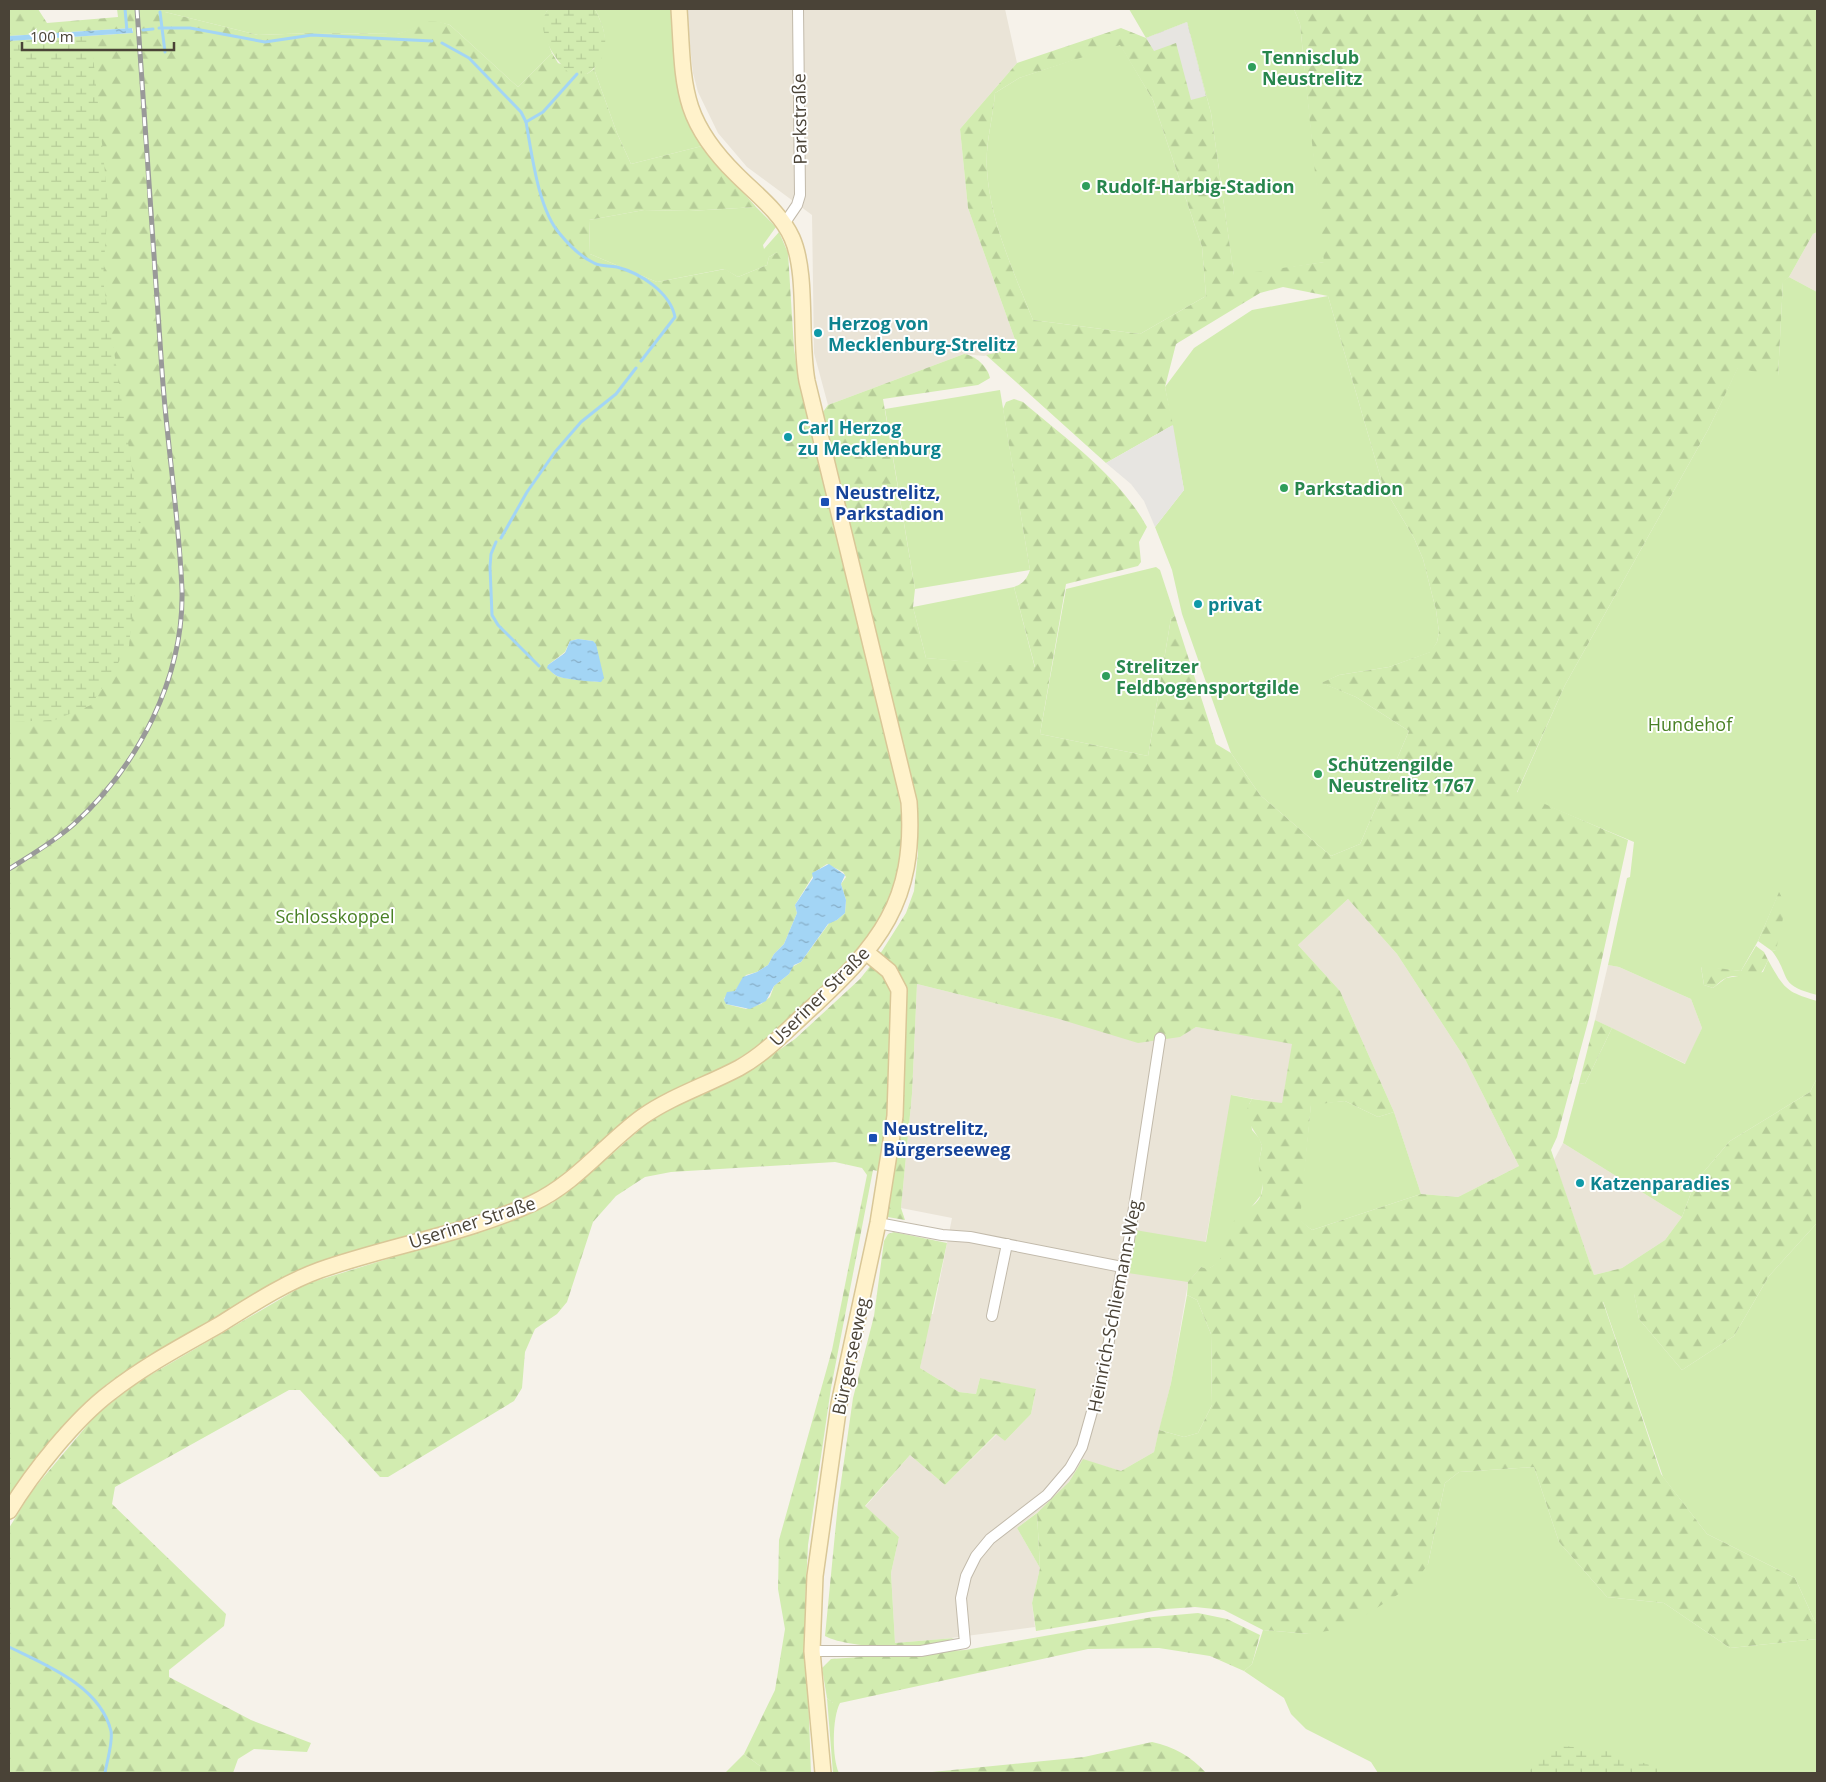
<svg xmlns="http://www.w3.org/2000/svg" width="1826" height="1782" font-family="'Open Sans',sans-serif">
	<style>
		.residential { fill: #eae4d7 }
		.green { fill: #d2ecb0 }
		.forest { fill: url(#forest-firs); fill-rule: evenodd }
		.wetland { fill: url(#wetland-marsh) }
		.parking { fill: #e7e5e1 }
		.water { fill: url(#water-ripples) }
		.lines { fill: none; stroke-linecap: round; stroke-linejoin: round }
		.stream { stroke: #a3d5f5; stroke-width: 3 }
		.street-casing { stroke: #c2baab; stroke-width: 12 }
		.secondary-casing { stroke: #d9c797; stroke-width: 18 }
		.street { stroke: #fff; stroke-width: 10 }
		.secondary { stroke: #fff2cb; stroke-width: 15 }
		.rail-casing { stroke: #999; stroke-width: 5 }
		.rail { stroke: #fff; stroke-width: 3; stroke-dasharray: 9; stroke-linecap: butt }
		.leisure-dot { fill: #2e9e5b; stroke: #fff; stroke-width: 2 }
		.culture-dot { fill: #0f9aa8; stroke: #fff; stroke-width: 2 }
		.transit-dot { fill: #1a4fb4; stroke: #fff; stroke-width: 2 }
		.labels { text-anchor: middle; dominant-baseline: central; stroke-width: 4; stroke-linejoin: round; paint-order: stroke }
		.leisure-label { font-size: 18px; font-weight: bold; fill: #27864d; stroke: #fff; text-anchor: start }
		.street-label { font-size: 18px; fill: #4a4337; stroke: #fff }
		.culture-label { font-size: 18px; font-weight: bold; fill: #0d838f; stroke: #fff; text-anchor: start }
		.transit-label { font-size: 18px; font-weight: bold; fill: #164399; stroke: #fff; text-anchor: start }
		.park-label { font-size: 18px; fill: #498125; stroke: #fff }
	</style>
	<defs>
		<pattern id="forest-firs" width="22" height="20" patternUnits="userSpaceOnUse" patternTransform="scale(1.25)"><rect width="22" height="20" fill="#d2ecb0"/><path d="M5 1l3.5 6h-7zM16 11l3.5 6h-7z" fill="#b6cc98"/></pattern>
		<pattern id="wetland-marsh" width="20" height="14" patternUnits="userSpaceOnUse" patternTransform="scale(1.25)"><rect width="20" height="14" fill="#d2ecb0"/><path d="M1 5h8M5 5V1M11 12h8M15 12V8" fill="none" stroke="#b6cc98"/></pattern>
		<pattern id="water-ripples" width="26" height="14" patternUnits="userSpaceOnUse" patternTransform="scale(1.25)"><rect width="26" height="14" fill="#a3d5f5"/><path d="M2 4q2-2 4 0t4 0M15 11q2-2 4 0t4 0" fill="none" stroke="#87aec7"/></pattern>
	</defs>
	<rect width="100%" height="100%" fill="#f6f2ea"/>
	<g class="residential">
		<polygon points="686,9 1005,9 1017,63 960,129 968,208 1018,348 984,356 964,354 828,405 814,353 812,215 747,167 718,133 698,92 693,73"/>
		<polygon points="1817,232 1817,292 1789,277 1813,234"/>
		<polygon points="1348,899 1397,954 1464,1057 1519,1166 1458,1197 1421,1194 1394,1112 1340,991 1298,945"/>
		<polygon points="1608,965 1619,967 1691,999 1702,1028 1686,1064 1595,1020"/>
		<polygon points="917,984 1059,1019 1179,1037 1196,1027 1293,1043 1282,1104 1232,1095 1201,1267 1188,1283 1171,1383 1154,1452 1121,1471 1083,1460 1069,1482 1053,1500 1017,1528 1040,1568 1032,1603 1035,1627 943,1639 895,1643 891,1573 899,1537 865,1507 910,1455 945,1485 997,1434 1005,1441 1031,1414 1036,1390 980,1378 976,1394 959,1392 920,1368 930,1314 933,1314 952,1218 901,1208 912,1094"/>
		<polygon points="1563,1143 1682,1217 1665,1240 1622,1268 1594,1275 1554,1160"/>
	</g>
	<g class="green">
		<path d="M165 9H548C540 20 547 41 552 53L518 87 450 25C422 16 421 29 397 34L313 33 258 35 165 12Z"/>
		<path d="M595 9H671C676 61 675 99 702 146L631 164 617 133 594 69C609 44 607 34 595 9Z"/>
		<polygon points="1129,9 1294,9 1300,24 1325,262 1234,276 1211,113 1187,22 1146,38"/>
		<path d="M1120 44 1153 100 1202 247 1206 296 1140 334 1033 320C1014 273 990 221 987 170 985 144 993 119 995 93L1019 78Z"/>
		<polygon points="756,207 776,227 763,245 764,249 779,232 788,253 776,253 769,257 767,265 738,277 724,269 657,282 590,254 589,220 644,210 689,211"/>
		<path d="M1789 277 1817 292V995C1776 984 1792 977 1772 951L1776 950 1779 893 1758 941 1741 971 1701 967 1704 985 1713 988 1726 978 1763 972 1768 960C1784 988 1785 992 1817 1001V1078L1810 1092 1730 1141 1695 1182 1682 1217 1563 1143 1579 1083 1585 1084 1612 1028 1685 1064 1702 1028 1691 999 1619 967 1608 965 1627 878 1630 877 1634 842 1517 793 1565 685 1709 428 1738 367 1778 376 1783 281Z"/>
		<polygon points="1328,296 1383,486 1414,538 1423,559 1436,610 1439,632 1437,642 1431,652 1389,667 1339,675 1322,683 1356,697 1409,731 1360,844 1331,856 1260,795 1231,753 1182,614 1172,570 1155,527 1184,490 1165,387 1194,348 1252,310"/>
		<polygon points="1000,390 1030,570 915,589 885,409"/>
		<polygon points="1156,567 1160,570 1175,616 1171,618 1148,756 1040,734 1066,589"/>
		<polygon points="1014,587 1035,668 926,658 913,607"/>
		<polygon points="1231,1095 1252,1099 1249,1104 1252,1130 1259,1138 1262,1146 1259,1162 1263,1181 1261,1195 1250,1209 1234,1222 1224,1255 1218,1263 1207,1270 1201,1267 1188,1282 1128,1273 1135,1230 1206,1242"/>
		<polygon points="1345,1101 1378,1117 1394,1112 1421,1194 1312,1230 1299,1220 1311,1104"/>
		<polygon points="1817,1223 1817,1626 1795,1578 1707,1534 1663,1477 1603,1301 1634,1293 1639,1319 1682,1370 1734,1336 1769,1276"/>
		<polygon points="1187,1295 1197,1300 1211,1334 1212,1405 1198,1433 1184,1437 1159,1430 1171,1383"/>
		<polygon points="1534,1467 1559,1542 1607,1597 1664,1603 1730,1648 1817,1639 1817,1773 1378,1773 1371,1762 1306,1729 1291,1714 1284,1698 1244,1671 1252,1664 1263,1630 1309,1634 1428,1564 1445,1483 1459,1472"/>
		<polygon points="1037,1513 1040,1568 1017,1528"/>
		<path d="M827 1698 833 1703H840C832 1718 832 1758 839 1773H833Z"/>
		<polygon points="744,1754 760,1766 760,1773 725,1773"/>
	</g>
	<g class="forest">
		<path d="M9 9H38L47 23 118 17 117 9H165V12L258 35 313 33 397 34C422 28 420 15 450 25L518 87 552 53 558 63 587 74 594 69 617 133 631 164 702 146 756 207 689 211 644 210 589 220 590 254 657 282 725 269 738 277 767 265 769 257 776 253H788L794 348 799 382 898 787C914 889 875 938 804 1004 783 1023 762 1045 737 1059 705 1079 668 1089 637 1111 600 1137 572 1177 530 1196 456 1229 374 1240 299 1270L126 1371 103 1387 83 1405 47 1446 9 1496V41L133 33V30L132 28 9 36ZM578 639 593 641 603 676 600 682C591 681 563 679 557 676 553 674 551 671 548 668V665L565 652 570 641ZM827 864 843 872 846 877 841 884 846 900 845 913 837 920 830 922 801 962 792 967 789 974 774 986 770 997 761 1004 746 1009 726 1004 724 998 735 991 746 975 757 972 768 965 774 954 784 944 797 913 795 905 816 871Z"/>
		<path d="M1294 9H1817V232L1813 234 1789 277 1783 282 1778 377 1738 368 1709 428 1565 685 1517 792 1628 840 1589 1018 1557 1137 1551 1150 1594 1275 1622 1268 1665 1240 1682 1217 1695 1182 1730 1141 1810 1092 1817 1078V1223L1769 1276 1734 1336 1682 1370 1639 1319 1634 1294 1603 1302 1661 1474 1707 1534 1795 1578 1817 1626V1639L1730 1648 1664 1603 1607 1597 1559 1542 1534 1467 1459 1472 1445 1483 1428 1564 1413 1585 1345 1628 1309 1634 1263 1630 1224 1610 1195 1607 1166 1609 1036 1631 1032 1603 1040 1568 1037 1513 1069 1482 1083 1459 1121 1471 1154 1452 1159 1430 1184 1437 1198 1433 1212 1405 1211 1334 1197 1300 1187 1295 1188 1282 1201 1267 1207 1269C1230 1260 1222 1238 1234 1221 1241 1211 1256 1208 1261 1195 1265 1186 1260 1178 1259 1169 1258 1161 1261 1154 1262 1146 1256 1128 1238 1119 1252 1099L1282 1103 1292 1044 1196 1027 1180 1037 1138 1043 1059 1019 917 984 912 1094 901 1208 905 1220 876 1215 883 1172 873 1170 831 1388 808 1545 805 1606 811 1773H760V1766L744 1754 775 1690 785 1629 778 1589 779 1540 832 1350 867 1175 862 1168 835 1162 671 1172 645 1177 616 1196 593 1222 567 1302 557 1314 535 1329 525 1352 522 1388 514 1401 388 1477H380L300 1390H289L115 1487 112 1504 226 1614 224 1626 169 1670V1677L251 1720 311 1743 307 1752 254 1749 238 1759 233 1773H9V1528L32 1491 95 1416 135 1384 306 1284 491 1227 552 1203 584 1179 646 1124 678 1105 744 1074 795 1039 860 979 882 951 906 913 914 891 918 853 916 801 823 412 828 405 964 354C975 355 988 367 990 378L978 385 883 399 915 589 913 607 926 658 1035 667 1014 587C1023 584 1027 579 1030 570L1003 409 1006 402 1014 399 1023 402C1066 439 1119 476 1147 527L1139 542 1141 562 1138 566 1066 584 1040 734 1148 756 1171 618 1175 616 1216 744 1231 753 1260 795 1331 856 1360 844 1409 731 1356 697 1321 683 1339 675 1389 667 1430 652 1437 642 1439 632 1436 610 1423 559 1414 538 1383 486 1328 296 1283 287 1260 293 1176 344 1165 387 1173 425 1106 463 986 355 1018 348 968 208 960 129 1017 63 1121 28 1146 38 1187 22 1211 113 1234 275 1324 262 1300 24ZM1120 45 1153 100 1202 247 1206 296 1140 334 1033 320C1014 273 990 221 987 170 985 144 993 119 995 93L1019 78ZM1348 899 1397 954 1464 1057 1519 1166 1458 1197 1421 1194 1312 1230 1300 1220 1311 1105 1345 1101 1378 1117 1394 1112 1340 991 1298 945Z"/>
		<polygon points="1779,892 1786,905 1776,950 1772,951 1758,941"/>
		<path d="M1756 946 1764 952 1768 960C1755 992 1745 970 1726 978 1721 980 1717 985 1713 988L1704 985 1701 966 1741 971Z"/>
		<polygon points="1595,1020 1612,1028 1585,1084 1579,1083"/>
		<path d="M894 1232 947 1243 920 1368 959 1392 976 1394 980 1378 1036 1389 1031 1414 1005 1441 996 1434 945 1485 910 1455 865 1506 899 1537 891 1573 895 1643 954 1638C930 1651 848 1649 825 1636L838 1503 853 1398 874 1316 884 1241 888 1234Z"/>
		<polygon points="1198,1613 1227,1619 1260,1635 1252,1664 1244,1671 1210,1656 1159,1648 1088,1649 840,1703 833,1703 827,1698 822,1668 831,1659 965,1650 1153,1617"/>
		<path d="M1152 1742C1174 1747 1191 1756 1206 1773H922L1084 1757Z"/>
	</g>
	<g class="wetland">
		<path d="M548 9H595C607 33 613 55 587 74L568 72C553 57 534 29 548 9Z"/>
		<polygon points="91,36 108,202 103,280 141,526 129,646 91,705 55,720 9,722 9,41"/>
		<polygon points="1554,1745 1603,1750 1675,1773 1527,1773"/>
	</g>
	<g class="parking">
		<polygon points="1187,22 1206,96 1191,100 1176,43 1154,51 1146,38"/>
		<polygon points="1173,425 1184,490 1155,527 1144,501 1131,484 1106,463"/>
	</g>
	<g class="water">
		<polygon points="132,28 133,33 9,41 9,36"/>
		<path d="M578 639 593 641 596 644 604 678 601 682C594 682 562 679 557 676 553 674 551 671 547 668L548 665 565 653 570 641Z"/>
		<polygon points="829,864 845,875 841,884 846,900 845,913 837,920 828,924 801,962 794,965 789,974 774,986 766,1001 750,1009 726,1004 724,1000 727,992 735,991 743,977 757,972 768,965 774,954 784,944 797,913 795,905 813,878 812,873"/>
	</g>
	<g class="lines">
		<g class="stream">
			<polyline points="125,9 127,31"/>
			<polyline points="160,12 165,52"/>
			<polyline points="159,28 190,28 265,42 312,35 432,41"/>
			<polyline points="143,30 153,29"/>
			<path d="M442 43 469 58 521 112 526 122C532 154 538 209 560 234 569 245 581 257 594 263 601 267 609 265 617 267 640 273 670 292 675 317L641 361"/>
			<polyline points="526,122 543,112 577,74"/>
			<polyline points="501,538 527,492 555,452 581,422 616,394 636,368"/>
			<polyline points="496,542 491,554 490,567 492,615 498,625 539,666"/>
			<path d="M9 1647C46 1665 100 1686 111 1731 113 1742 107 1761 105 1773"/>
		</g>
		<g class="street-casing">
			<g id="street">
				<polyline points="784,224 797,205 800,195 798,9"/>
				<polyline points="878,1223 942,1235 970,1237 1122,1267"/>
				<polyline points="992,1316 1007,1244"/>
				<polyline points="812,1651 921,1651 965,1643 961,1598 966,1576 976,1556 990,1539 1047,1495 1070,1468 1082,1447 1104,1369 1122,1267 1127,1253 1160,1038"/>
			</g>
		</g>
		<g class="secondary-casing">
			<g id="secondary">
				<path d="M9 1511C32 1473 75 1419 111 1392 144 1366 182 1346 219 1325 251 1305 284 1283 320 1270 388 1246 468 1233 533 1203 576 1183 605 1144 642 1117 672 1096 707 1085 739 1068 766 1053 787 1030 809 1010 879 945 916 902 909 802L807 381C799 338 808 274 792 238 781 213 756 194 737 175 679 118 684 84 679 9"/>
				<polyline points="823,1773 812,1651 815,1576 839,1404 878,1223 895,1116 899,990 889,971 866,952"/>
			</g>
		</g>
		<use href="#street" class="street"/>
		<use href="#secondary" class="secondary"/>
		<g class="rail-casing">
			<path id="rail" d="M9 869C31 855 55 841 74 824 138 766 184 678 182 590 179 517 167 444 162 371 153 251 145 130 137 9"/>
		</g>
		<use href="#rail" class="rail"/>
	</g>
	<g class="leisure-dot">
		<circle cx="1252" cy="67" r="5"/>
		<circle cx="1086" cy="186" r="5"/>
		<circle cx="1284" cy="488" r="5"/>
		<circle cx="1106" cy="676" r="5"/>
		<circle cx="1318" cy="774" r="5"/>
	</g>
	<g class="culture-dot">
		<circle cx="818" cy="333" r="5"/>
		<circle cx="788" cy="437" r="5"/>
		<circle cx="1198" cy="604" r="5"/>
		<circle cx="1580" cy="1183" r="5"/>
	</g>
	<g class="transit-dot">
		<rect x="820" y="497" width="10" height="10" rx="2.5"/>
		<rect x="868" y="1133" width="10" height="10" rx="2.5"/>
	</g>
	<g class="labels">
		<g class="leisure-label">
			<text x="1262" y="57">Tennisclub<tspan x="1262" dy="21">Neustrelitz</tspan></text>
			<text x="1096" y="186">Rudolf-Harbig-Stadion</text>
			<text x="1294" y="488">Parkstadion</text>
			<text x="1116" y="666">Strelitzer<tspan x="1116" dy="21">Feldbogensportgilde</tspan></text>
			<text x="1328" y="764">Schützengilde<tspan x="1328" dy="21">Neustrelitz 1767</tspan></text>
		</g>
		<g class="street-label">
			<text transform="translate(799 119) rotate(-91)">Parkstraße</text>
			<text transform="translate(819 996) rotate(-45)">Useriner Straße</text>
			<text transform="translate(472 1222) rotate(-18)">Useriner Straße</text>
			<text transform="translate(1114 1306) rotate(-79)">Heinrich-Schliemann-Weg</text>
			<text transform="translate(850 1356) rotate(-78)">Bürgerseeweg</text>
		</g>
		<g class="culture-label">
			<text x="828" y="323">Herzog von<tspan x="828" dy="21">Mecklenburg-Strelitz</tspan></text>
			<text x="798" y="427">Carl Herzog<tspan x="798" dy="21">zu Mecklenburg</tspan></text>
			<text x="1208" y="604">privat</text>
			<text x="1590" y="1183">Katzenparadies</text>
		</g>
		<g class="transit-label">
			<text x="835" y="492">Neustrelitz,<tspan x="835" dy="21">Parkstadion</tspan></text>
			<text x="883" y="1128">Neustrelitz,<tspan x="883" dy="21">Bürgerseeweg</tspan></text>
		</g>
		<g class="park-label">
			<text x="1690" y="724">Hundehof</text>
			<text x="335" y="916">Schlosskoppel</text>
		</g>
	</g>
	<rect width="1826" height="1782" fill="none" stroke="#4a4337" stroke-width="20"/>
	<path d="M22 42v8h152v-8" fill="none" stroke="#4a4337" stroke-width="2.5"/>
	<text x="30" y="42" font-size="15" fill="#4a4337" stroke="#ffffff" stroke-width="4" paint-order="stroke">100 m</text>
</svg>
